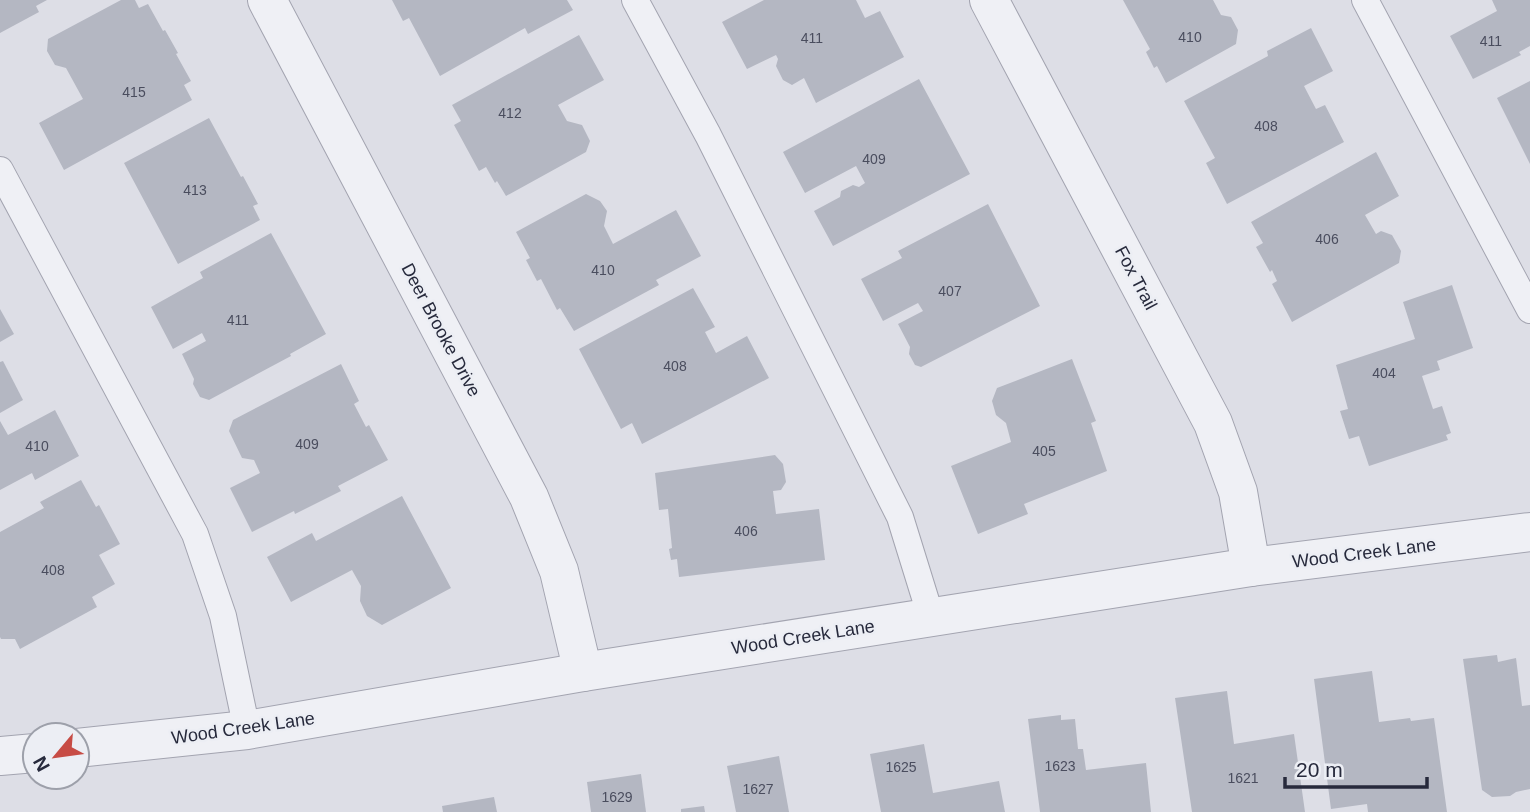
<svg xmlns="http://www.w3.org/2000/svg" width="1530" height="812" font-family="Arial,sans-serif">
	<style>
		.building { fill: #b4b7c2 }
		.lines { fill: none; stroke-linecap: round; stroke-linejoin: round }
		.lane-casing { stroke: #a3a4b0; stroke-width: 28 }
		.street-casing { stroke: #a3a4b0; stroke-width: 40 }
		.lane { stroke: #eff0f5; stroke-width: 26 }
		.street { stroke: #eff0f5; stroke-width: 38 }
		.labels { text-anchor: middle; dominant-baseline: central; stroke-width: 5; stroke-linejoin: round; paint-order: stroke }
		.number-label { font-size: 14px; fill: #4a4d5e }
		.street-label { font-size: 18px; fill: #272a3c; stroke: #eceef4 }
	</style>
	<rect width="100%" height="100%" fill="#dddee6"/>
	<g class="building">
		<polygon points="0,0 47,0 36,6 39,12 0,33"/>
		<polygon points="121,0 135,0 139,8 148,4 163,31 165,30 178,53 176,54 191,81 184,85 192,100 64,170 39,123 83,99 66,68 55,65 47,51 48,39"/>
		<polygon points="392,0 567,0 573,10 528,34 525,28 440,76 409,18 403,21"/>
		<polygon points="764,0 856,0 865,18 880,11 904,57 816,103 804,78 792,85 783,80 776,66 778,59 776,55 747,69 722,22"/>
		<polygon points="1123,0 1213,0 1221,15 1231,17 1238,30 1236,44 1166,83 1157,66 1154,68 1146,52 1150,49"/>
		<polygon points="1492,0 1530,0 1530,46 1519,52 1521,55 1473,79 1450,36 1497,11"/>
		<polygon points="1311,28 1333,71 1304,86 1316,109 1325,105 1344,142 1227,204 1206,163 1215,158 1184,101 1268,56 1267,51"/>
		<polygon points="579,35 604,80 558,105 567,121 582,125 590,141 586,152 506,196 497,181 495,183 486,167 479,171 454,125 461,121 452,105"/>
		<polygon points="919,79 970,174 833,246 814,211 840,197 841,191 853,185 859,187 865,183 856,166 805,193 783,152"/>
		<polygon points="1530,81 1530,164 1497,98"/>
		<polygon points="209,118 241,177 243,176 258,204 253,206 260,220 178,264 124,163"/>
		<polygon points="1376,152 1399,196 1365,215 1376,234 1381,231 1392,235 1401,251 1399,263 1292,322 1272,284 1277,281 1272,270 1270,272 1256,247 1263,243 1251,222"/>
		<polygon points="586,194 600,201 607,211 604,226 613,244 676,210 701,256 656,280 659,285 574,331 560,308 557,310 541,279 537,281 526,260 530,258 516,232"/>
		<polygon points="988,204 1040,306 921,367 915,365 909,354 910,347 898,324 923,311 918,303 883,321 861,279 902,258 898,251"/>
		<polygon points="271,233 326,334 290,354 291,356 209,400 200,397 193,384 194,379 182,354 206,341 202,333 173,349 151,307 203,278 200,272"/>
		<polygon points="1452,285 1473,348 1437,361 1440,370 1422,376 1433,409 1442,406 1451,433 1446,435 1448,440 1369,466 1359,436 1349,439 1340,411 1348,409 1336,365 1415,339 1403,302"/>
		<polygon points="693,288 715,327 705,332 716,353 747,336 769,378 642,444 632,423 621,429 579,349"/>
		<polygon points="0,309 14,334 0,342"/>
		<polygon points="1072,359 1096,421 1091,423 1107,471 1024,504 1028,514 978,534 951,466 1011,442 1006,423 996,415 992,401 997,388"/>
		<polygon points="3,361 23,400 0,413 0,362"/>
		<polygon points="341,364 359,401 354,404 366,427 369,425 388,460 338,486 341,491 295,514 294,511 252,532 230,488 260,473 254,460 242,458 229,431 233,420"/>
		<polygon points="55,410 79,456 35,480 32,473 0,490 0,421 8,435"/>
		<polygon points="775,455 783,464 786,482 781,490 773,491 776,514 819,509 825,560 679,577 677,559 671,560 669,549 672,548 668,509 659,510 655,473"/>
		<polygon points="81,480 96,507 99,505 120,544 99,555 115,584 92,597 97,607 20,649 15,639 1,639 0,637 0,532 44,508 40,502"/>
		<polygon points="402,496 451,588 382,625 367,616 360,601 361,586 352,570 291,602 267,557 312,533 316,541"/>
		<polygon points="1497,655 1498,662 1516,658 1522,706 1530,705 1530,789 1516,792 1510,796 1492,797 1482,790 1463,659"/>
		<polygon points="1372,671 1379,722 1410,718 1411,721 1434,718 1447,812 1368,812 1367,804 1331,809 1314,679"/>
		<polygon points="1227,691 1234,744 1294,734 1305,812 1192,812 1175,698"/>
		<polygon points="1061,715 1061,720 1075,719 1078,749 1083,749 1086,770 1146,763 1151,812 1040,812 1028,719"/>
		<polygon points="924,744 933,793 999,781 1005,812 881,812 870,754"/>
		<polygon points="779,756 789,812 736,812 727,766"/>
		<polygon points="641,774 646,812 591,812 587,782"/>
		<polygon points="494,797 497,812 443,812 442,806"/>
		<polygon points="704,806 705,812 681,812 681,809"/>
	</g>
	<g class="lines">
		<g class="lane-casing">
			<g id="lane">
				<polyline points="635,0 708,135 900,517 931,617"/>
				<polyline points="1365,0 1530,310"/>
				<polyline points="0,170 195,534 223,616 247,730"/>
			</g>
		</g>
		<g class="street-casing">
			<g id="street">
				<polyline points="267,0 529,497 559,571 583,672"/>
				<polyline points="989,0 1213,423 1238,492 1251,567"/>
				<polyline points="77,748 247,730 583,672 1251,567 1530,532"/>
				<polyline points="0,756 35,753"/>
			</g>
		</g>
		<use href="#lane" class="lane"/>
		<use href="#street" class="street"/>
	</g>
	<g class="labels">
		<g class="number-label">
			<text x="1190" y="37">410</text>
			<text x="812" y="38">411</text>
			<text x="1491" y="41">411</text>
			<text x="134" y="92">415</text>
			<text x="510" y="113">412</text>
			<text x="1266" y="126">408</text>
			<text x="874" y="159">409</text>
			<text x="195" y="190">413</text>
			<text x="1327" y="239">406</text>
			<text x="603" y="270">410</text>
			<text x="950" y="291">407</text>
			<text x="238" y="320">411</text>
			<text x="675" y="366">408</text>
			<text x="1384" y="373">404</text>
			<text x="307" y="444">409</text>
			<text x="37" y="446">410</text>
			<text x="1044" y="451">405</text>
			<text x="746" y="531">406</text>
			<text x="53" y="570">408</text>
			<text x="1060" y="766">1623</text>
			<text x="901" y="767">1625</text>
			<text x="1243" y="778">1621</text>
			<text x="758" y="789">1627</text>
			<text x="617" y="797">1629</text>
		</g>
		<g class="street-label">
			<text transform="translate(1136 278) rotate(62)">Fox Trail</text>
			<text transform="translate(441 330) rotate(62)">Deer Brooke Drive</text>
			<text transform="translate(1364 553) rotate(-7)">Wood Creek Lane</text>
			<text transform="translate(803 637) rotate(-9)">Wood Creek Lane</text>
			<text transform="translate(243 728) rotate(-8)">Wood Creek Lane</text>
		</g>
	</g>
	<g transform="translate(56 756) rotate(241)"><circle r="33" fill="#eceef4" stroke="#9da0aa" stroke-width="2"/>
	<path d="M0-5L12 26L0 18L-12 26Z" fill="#c74c45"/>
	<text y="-10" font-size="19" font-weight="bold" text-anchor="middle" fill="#272a3c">N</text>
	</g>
	<path d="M1285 777v10h142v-10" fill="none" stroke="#272a3c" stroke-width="3.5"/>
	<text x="1296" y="777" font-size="21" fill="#272a3c" stroke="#eceef4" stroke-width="5" paint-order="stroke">20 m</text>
</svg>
